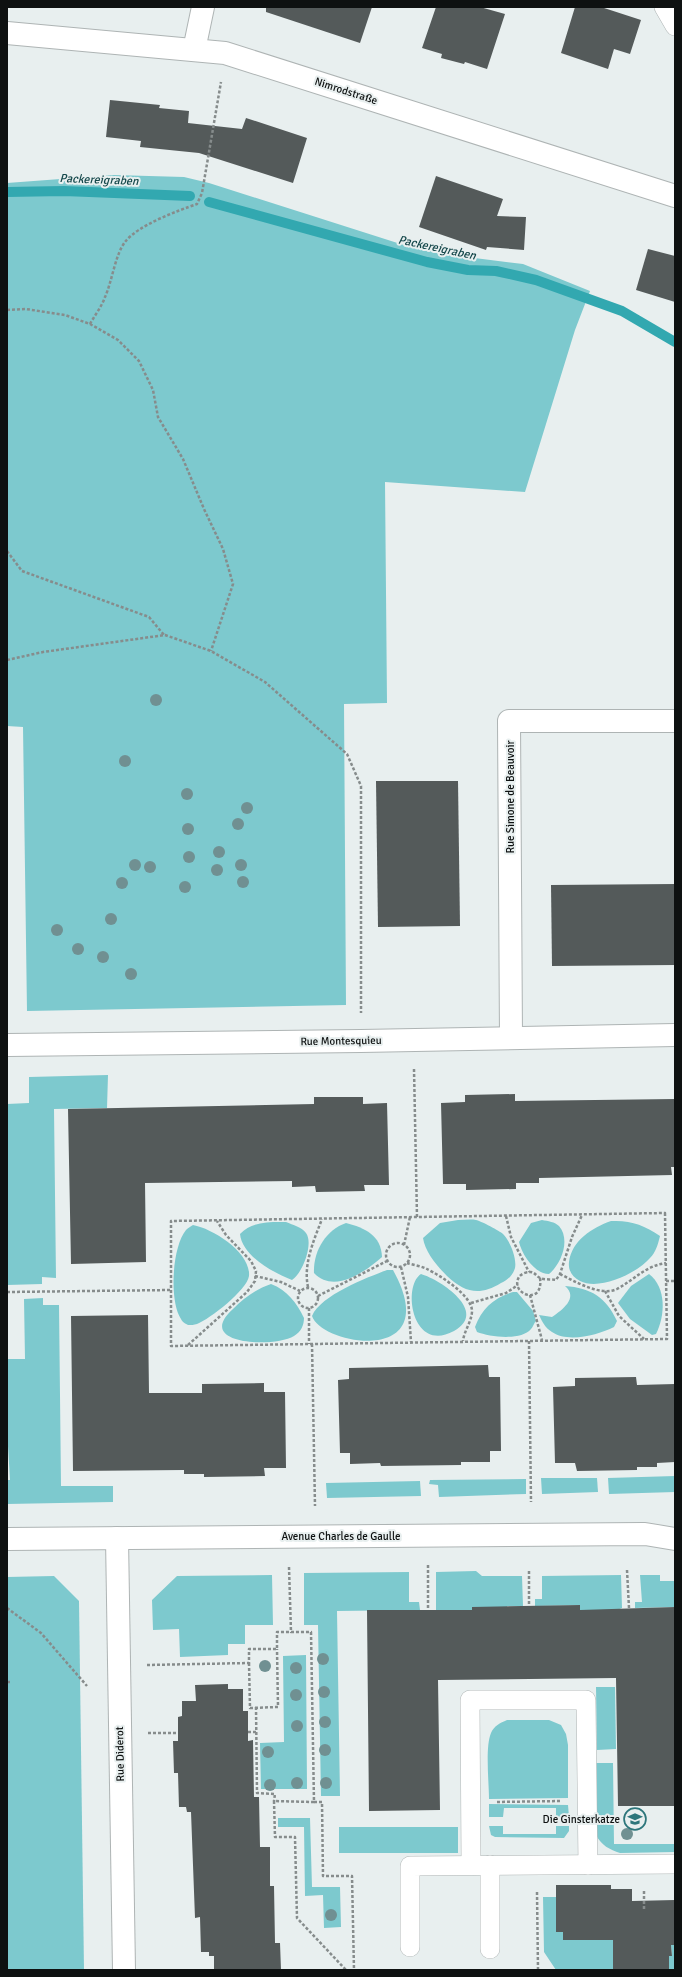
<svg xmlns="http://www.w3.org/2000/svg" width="682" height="1977" font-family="Signika,sans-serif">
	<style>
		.green { fill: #7dc9ce }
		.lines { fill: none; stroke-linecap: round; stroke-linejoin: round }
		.stream { stroke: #32a8b0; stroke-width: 10 }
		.building { fill: #545a5a }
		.lane-casing { stroke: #aeb4b4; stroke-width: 20 }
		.street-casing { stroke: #aeb4b4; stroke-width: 24 }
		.path { stroke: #868c8c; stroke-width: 2.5; stroke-dasharray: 3 2; stroke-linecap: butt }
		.lane { stroke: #fff; stroke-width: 19 }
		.street { stroke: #fff; stroke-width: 22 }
		.tree { fill: #709092 }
		.labels { text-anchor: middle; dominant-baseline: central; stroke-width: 4; stroke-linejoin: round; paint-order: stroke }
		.street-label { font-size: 11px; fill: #0e1111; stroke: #e8efef }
		.poi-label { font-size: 11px; fill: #0e1111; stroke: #e8efef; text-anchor: end }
		.water-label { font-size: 12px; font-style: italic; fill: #15484b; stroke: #e8efef }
	</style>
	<rect width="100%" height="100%" fill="#e8efef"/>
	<g class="green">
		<polygon points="114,175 184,177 209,183 410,247 451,255 523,264 590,291 575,330 525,492 385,482 387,703 344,704 346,1005 27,1011 23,727 7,726 7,183"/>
		<polygon points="108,1075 107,1108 54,1109 56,1278 42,1277 42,1284 7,1285 7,1104 29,1103 29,1077"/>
		<path d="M458 1220C464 1220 471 1219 476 1220 481 1221 500 1231 503 1234 510 1241 517 1258 515 1268 513 1275 508 1280 501 1283 480 1296 465 1293 447 1276 437 1266 425 1252 423 1238L440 1223Z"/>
		<path d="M542 1220C548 1221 555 1222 559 1226 571 1240 561 1264 549 1274 535 1274 522 1255 519 1242L531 1223Z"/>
		<path d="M611 1221C631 1220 644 1225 660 1236 658 1244 656 1252 650 1258 637 1273 600 1291 580 1281 572 1277 568 1270 569 1262 572 1240 592 1228 611 1221Z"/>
		<path d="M286 1222C293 1225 302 1227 306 1233 314 1244 302 1274 292 1280 274 1273 242 1256 240 1234 252 1221 270 1222 286 1222Z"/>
		<path d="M346 1223C365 1228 381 1235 382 1257 365 1272 334 1294 314 1273 313 1251 326 1230 346 1223Z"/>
		<path d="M193 1225C214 1229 251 1253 249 1276 247 1290 210 1319 197 1324 194 1325 191 1325 188 1325 186 1324 182 1322 181 1319 169 1301 172 1247 186 1230 188 1228 191 1226 193 1225Z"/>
		<path d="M387 1270H393C446 1366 322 1346 312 1316 321 1295 366 1278 387 1270Z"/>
		<path d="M421 1274C441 1280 489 1312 454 1331 412 1354 402 1286 421 1274Z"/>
		<path d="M649 1274C667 1288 665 1316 656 1334L652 1335 630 1319 618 1303 631 1286Z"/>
		<path d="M271 1284C287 1290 297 1303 304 1318 304 1325 301 1332 294 1336 274 1348 193 1345 233 1309 244 1298 256 1289 271 1284Z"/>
		<path d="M565 1286C591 1288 606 1297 617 1321L614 1327C598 1335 568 1343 552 1332 545 1328 542 1321 539 1315L552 1317C562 1310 579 1298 565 1286Z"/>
		<path d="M513 1292H517L533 1311 536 1321C534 1323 533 1327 531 1329 521 1341 490 1337 477 1332L475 1327C482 1308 494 1298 513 1292Z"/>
		<polygon points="43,1298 43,1305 59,1305 61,1486 113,1486 113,1502 7,1504 7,1480 10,1480 7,1429 7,1359 25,1359 24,1299"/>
		<polygon points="675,1476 675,1492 609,1494 608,1478"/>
		<polygon points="541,1478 597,1478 598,1492 542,1494"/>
		<polygon points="526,1479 526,1494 439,1497 438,1485 429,1484 430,1480"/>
		<polygon points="420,1481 421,1496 327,1498 326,1483"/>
		<polygon points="476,1571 482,1576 522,1576 523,1606 507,1606 507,1609 472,1607 472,1611 436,1611 436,1572"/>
		<polygon points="409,1572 409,1602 419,1602 420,1610 337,1611 340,1796 321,1796 318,1625 304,1625 304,1573"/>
		<polygon points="272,1575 273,1625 245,1625 245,1644 228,1644 228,1655 180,1657 179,1629 153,1630 152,1600 177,1576"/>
		<polygon points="621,1575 622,1608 617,1610 580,1610 580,1605 535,1606 535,1599 542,1599 542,1576"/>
		<polygon points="640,1575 660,1575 660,1581 675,1581 675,1607 635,1608 635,1602 642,1602"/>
		<polygon points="54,1576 79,1601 84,1970 7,1970 7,1577"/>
		<polygon points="306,1655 307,1789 261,1789 260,1743 284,1742 283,1656"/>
		<polygon points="596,1687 615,1687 616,1749 597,1750"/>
		<path d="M507 1720H549L561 1725 566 1734 568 1745V1798L489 1799C489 1783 485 1747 491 1733 494 1726 500 1723 507 1720Z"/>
		<path d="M594 1763H613L614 1844H675V1852L620 1853C610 1850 601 1845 596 1835 593 1826 595 1776 594 1763Z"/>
		<polygon points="489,1804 568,1805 569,1817 556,1817 556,1808 504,1808 503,1817 489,1817"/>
		<polygon points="278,1818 310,1818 312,1887 340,1887 341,1927 324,1928 323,1895 305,1896 304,1827 278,1827"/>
		<polygon points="489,1826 503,1826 503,1834 556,1834 556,1826 569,1826 569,1831 564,1838 495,1837 491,1835"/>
		<rect x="339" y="1827" width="119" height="26"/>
		<polygon points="543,1897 556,1897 556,1932 563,1932 563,1940 604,1940 617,1936 613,1947 613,1970 556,1970 544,1952"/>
		<polygon points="671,1945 675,1945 675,1970 669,1970 669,1956 672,1956"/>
	</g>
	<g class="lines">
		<g class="stream">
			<polyline points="7,192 64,191 190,196"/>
			<polyline points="209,202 427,262 468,270 496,271 536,280 622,311 675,342"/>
		</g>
	</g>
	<g class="building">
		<polygon points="266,7 372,7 360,43 266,12"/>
		<polygon points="436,7 480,7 505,14 487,69 465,62 464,64 441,58 442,54 422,48"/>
		<polygon points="575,7 601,7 641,20 630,54 614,49 608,69 561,53"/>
		<polygon points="110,100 160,105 159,108 189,111 188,123 242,129 246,118 307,138 293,183 199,153 140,147 141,141 106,137"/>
		<polygon points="436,176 503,199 497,216 526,217 524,250 487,247 486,250 419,227"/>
		<polygon points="648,249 675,256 675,302 636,290"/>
		<polygon points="376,781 458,781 460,926 378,927"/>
		<polygon points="675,884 675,965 552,966 551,885"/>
		<polygon points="515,1094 515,1101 675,1099 675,1167 671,1167 672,1175 539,1178 539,1183 516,1183 516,1189 466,1190 466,1184 443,1184 441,1103 465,1102 465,1095"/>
		<polygon points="314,1097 363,1097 363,1104 387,1103 389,1185 364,1185 365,1191 316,1192 315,1186 292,1187 292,1181 145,1183 146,1262 71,1264 68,1109 314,1104"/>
		<polygon points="148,1315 149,1393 202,1393 202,1384 264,1383 264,1392 285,1392 286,1468 264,1468 265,1476 204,1477 204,1474 184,1474 184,1470 73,1471 71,1316"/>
		<polygon points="488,1365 489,1377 500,1377 501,1451 490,1451 490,1462 461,1462 461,1465 381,1466 380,1463 350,1464 350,1453 340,1453 338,1380 349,1379 349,1368"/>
		<polygon points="636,1377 637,1385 675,1384 675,1462 657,1463 657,1467 637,1467 637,1470 577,1471 575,1463 555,1463 553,1387 575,1386 575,1378"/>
		<polygon points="580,1605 580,1610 675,1607 675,1806 618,1806 616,1678 438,1680 440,1810 369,1811 367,1610 472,1610 472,1607"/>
		<polygon points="228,1684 228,1689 243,1689 243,1711 248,1711 248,1741 253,1740 254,1797 259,1797 260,1847 270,1847 270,1886 274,1886 275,1943 280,1943 281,1970 214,1970 214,1956 209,1956 209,1952 201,1952 200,1917 195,1918 191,1812 187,1812 186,1807 179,1807 178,1773 174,1773 173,1741 178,1741 178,1717 182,1716 182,1701 196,1701 195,1685"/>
		<polygon points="556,1885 611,1885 611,1889 632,1889 632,1901 675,1900 675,1945 671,1945 672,1956 669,1956 669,1970 613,1970 613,1940 563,1940 563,1932 556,1932"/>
	</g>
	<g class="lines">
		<g class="lane-casing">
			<g id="lane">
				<polyline points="664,7 675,26"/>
				<polyline points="471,1865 470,1700 586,1700 588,1865"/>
				<polyline points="410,1947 410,1866 675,1864"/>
				<polyline points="490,1949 490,1865"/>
			</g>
		</g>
		<g class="street-casing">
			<g id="street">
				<polyline points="7,33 225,53 675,196"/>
				<polyline points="194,50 203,7"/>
				<polyline points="511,1038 509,721 675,721"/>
				<polyline points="7,1045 361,1041 675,1035"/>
				<polyline points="117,1538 124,1970"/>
				<polyline points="7,1539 645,1534 675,1539"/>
			</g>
		</g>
		<g class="path">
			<polyline points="7,310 26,309 65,315 90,324 118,340 139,361 153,390 158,417 183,459 204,509 223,549 233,584 211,651"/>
			<path d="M90 324C95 315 102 306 105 297 112 282 115 255 125 242 138 225 177 211 197 204L202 193 221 82"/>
			<polyline points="7,551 22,571 149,617 164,635"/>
			<polyline points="7,660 43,652 165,635 211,651 265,682 347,754 361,786 361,1013"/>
			<polyline points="414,1069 417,1217"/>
			<polygon points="665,1213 667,1339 171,1346 171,1221"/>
			<polyline points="506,1216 511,1237 529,1272"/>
			<circle cx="398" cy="1255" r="12"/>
			<polyline points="404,1245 410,1217"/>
			<path d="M407 1263C413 1265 421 1266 427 1269 441 1276 473 1296 472 1312 471 1323 464 1331 463 1341"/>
			<polyline points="401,1267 408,1297 411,1342"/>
			<path d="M560 1274C574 1281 601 1297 617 1289 634 1280 645 1266 666 1263"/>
			<polyline points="255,1276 281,1282 300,1291"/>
			<path d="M540 1278C544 1307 509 1294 519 1277 521 1274 526 1272 530 1272 535 1272 536 1276 540 1278 544 1280 551 1279 556 1280L560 1274 572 1237 582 1215"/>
			<polyline points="666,1281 675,1281"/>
			<path d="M308 1287C303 1264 314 1240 322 1219"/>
			<circle cx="308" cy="1298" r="10"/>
			<polyline points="605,1291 619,1316 644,1339"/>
			<polyline points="7,1292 171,1290"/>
			<polyline points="530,1295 542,1340"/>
			<polyline points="318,1296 387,1261"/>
			<polyline points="471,1303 506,1293 518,1285"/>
			<polyline points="309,1308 309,1344"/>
			<polyline points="529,1341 531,1502"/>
			<polyline points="312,1344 315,1506"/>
			<polyline points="188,1345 247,1292 255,1281 256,1271 251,1261 226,1235 217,1221"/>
			<polyline points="428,1565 428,1610"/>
			<polyline points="289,1567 291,1632 311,1632 314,1802 274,1801 275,1837 295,1837 297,1918 346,1970"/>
			<polyline points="627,1570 629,1608"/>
			<polyline points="529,1571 529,1606"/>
			<polyline points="7,1608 41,1633 87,1686"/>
			<polyline points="249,1663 250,1708 278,1707 277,1649"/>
			<polyline points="147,1665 249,1663 249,1649 277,1649 277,1632 291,1632"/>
			<polyline points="7,1682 11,1682"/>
			<polyline points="256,1707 257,1793 275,1794 274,1801"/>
			<polyline points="248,1732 256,1732"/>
			<polyline points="148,1733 178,1733"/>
			<polyline points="314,1802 322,1802 323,1876 352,1876 354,1970"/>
			<polyline points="497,1802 560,1801"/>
			<polyline points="644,1891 644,1910"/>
			<polyline points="537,1892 538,1970"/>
		</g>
		<use href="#lane" class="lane"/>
		<use href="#street" class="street"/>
	</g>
	<g class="tree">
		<circle cx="156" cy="700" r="6"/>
		<circle cx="125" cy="761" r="6"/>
		<circle cx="187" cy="794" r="6"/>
		<circle cx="247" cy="808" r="6"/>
		<circle cx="238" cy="824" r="6"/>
		<circle cx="188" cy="829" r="6"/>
		<circle cx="219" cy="852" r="6"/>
		<circle cx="189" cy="857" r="6"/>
		<circle cx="135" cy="865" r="6"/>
		<circle cx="241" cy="865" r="6"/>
		<circle cx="150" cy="867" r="6"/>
		<circle cx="217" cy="870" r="6"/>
		<circle cx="243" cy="882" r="6"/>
		<circle cx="122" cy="883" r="6"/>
		<circle cx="185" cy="887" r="6"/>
		<circle cx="111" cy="919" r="6"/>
		<circle cx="57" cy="930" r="6"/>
		<circle cx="78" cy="949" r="6"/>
		<circle cx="103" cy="957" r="6"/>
		<circle cx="131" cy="974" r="6"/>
		<circle cx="323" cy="1659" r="6"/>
		<circle cx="265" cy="1666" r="6"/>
		<circle cx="296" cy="1668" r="6"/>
		<circle cx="324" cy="1692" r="6"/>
		<circle cx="296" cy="1695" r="6"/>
		<circle cx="325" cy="1722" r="6"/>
		<circle cx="297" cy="1726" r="6"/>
		<circle cx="325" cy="1750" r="6"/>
		<circle cx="268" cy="1752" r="6"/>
		<circle cx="297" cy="1783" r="6"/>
		<circle cx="326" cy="1783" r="6"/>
		<circle cx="270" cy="1785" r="6"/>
		<circle cx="627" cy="1834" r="6"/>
		<circle cx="331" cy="1915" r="6"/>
	</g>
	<defs>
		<g id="school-ring" transform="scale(1.15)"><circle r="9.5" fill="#e8efef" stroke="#2d767b" stroke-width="1.5"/><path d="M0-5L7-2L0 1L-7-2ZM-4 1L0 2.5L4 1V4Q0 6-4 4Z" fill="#2d767b"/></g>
	</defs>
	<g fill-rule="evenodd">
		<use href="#school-ring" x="635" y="1819"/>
	</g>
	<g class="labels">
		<g class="street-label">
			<text transform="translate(346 91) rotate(18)">Nimrodstraße</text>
			<text transform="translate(510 797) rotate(-90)">Rue Simone de Beauvoir</text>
			<text transform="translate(341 1041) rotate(-1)">Rue Montesquieu</text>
			<text x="341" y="1536">Avenue Charles de Gaulle</text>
			<text transform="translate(120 1754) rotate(-91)">Rue Diderot</text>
		</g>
		<g class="poi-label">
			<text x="620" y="1819">Die Ginsterkatze</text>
		</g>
		<g class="water-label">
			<text transform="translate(99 180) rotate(2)">Packereigraben</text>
			<text transform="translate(437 248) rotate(12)">Packereigraben</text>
		</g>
	</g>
	<rect width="682" height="1977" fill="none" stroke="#0e1111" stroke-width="16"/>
</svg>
